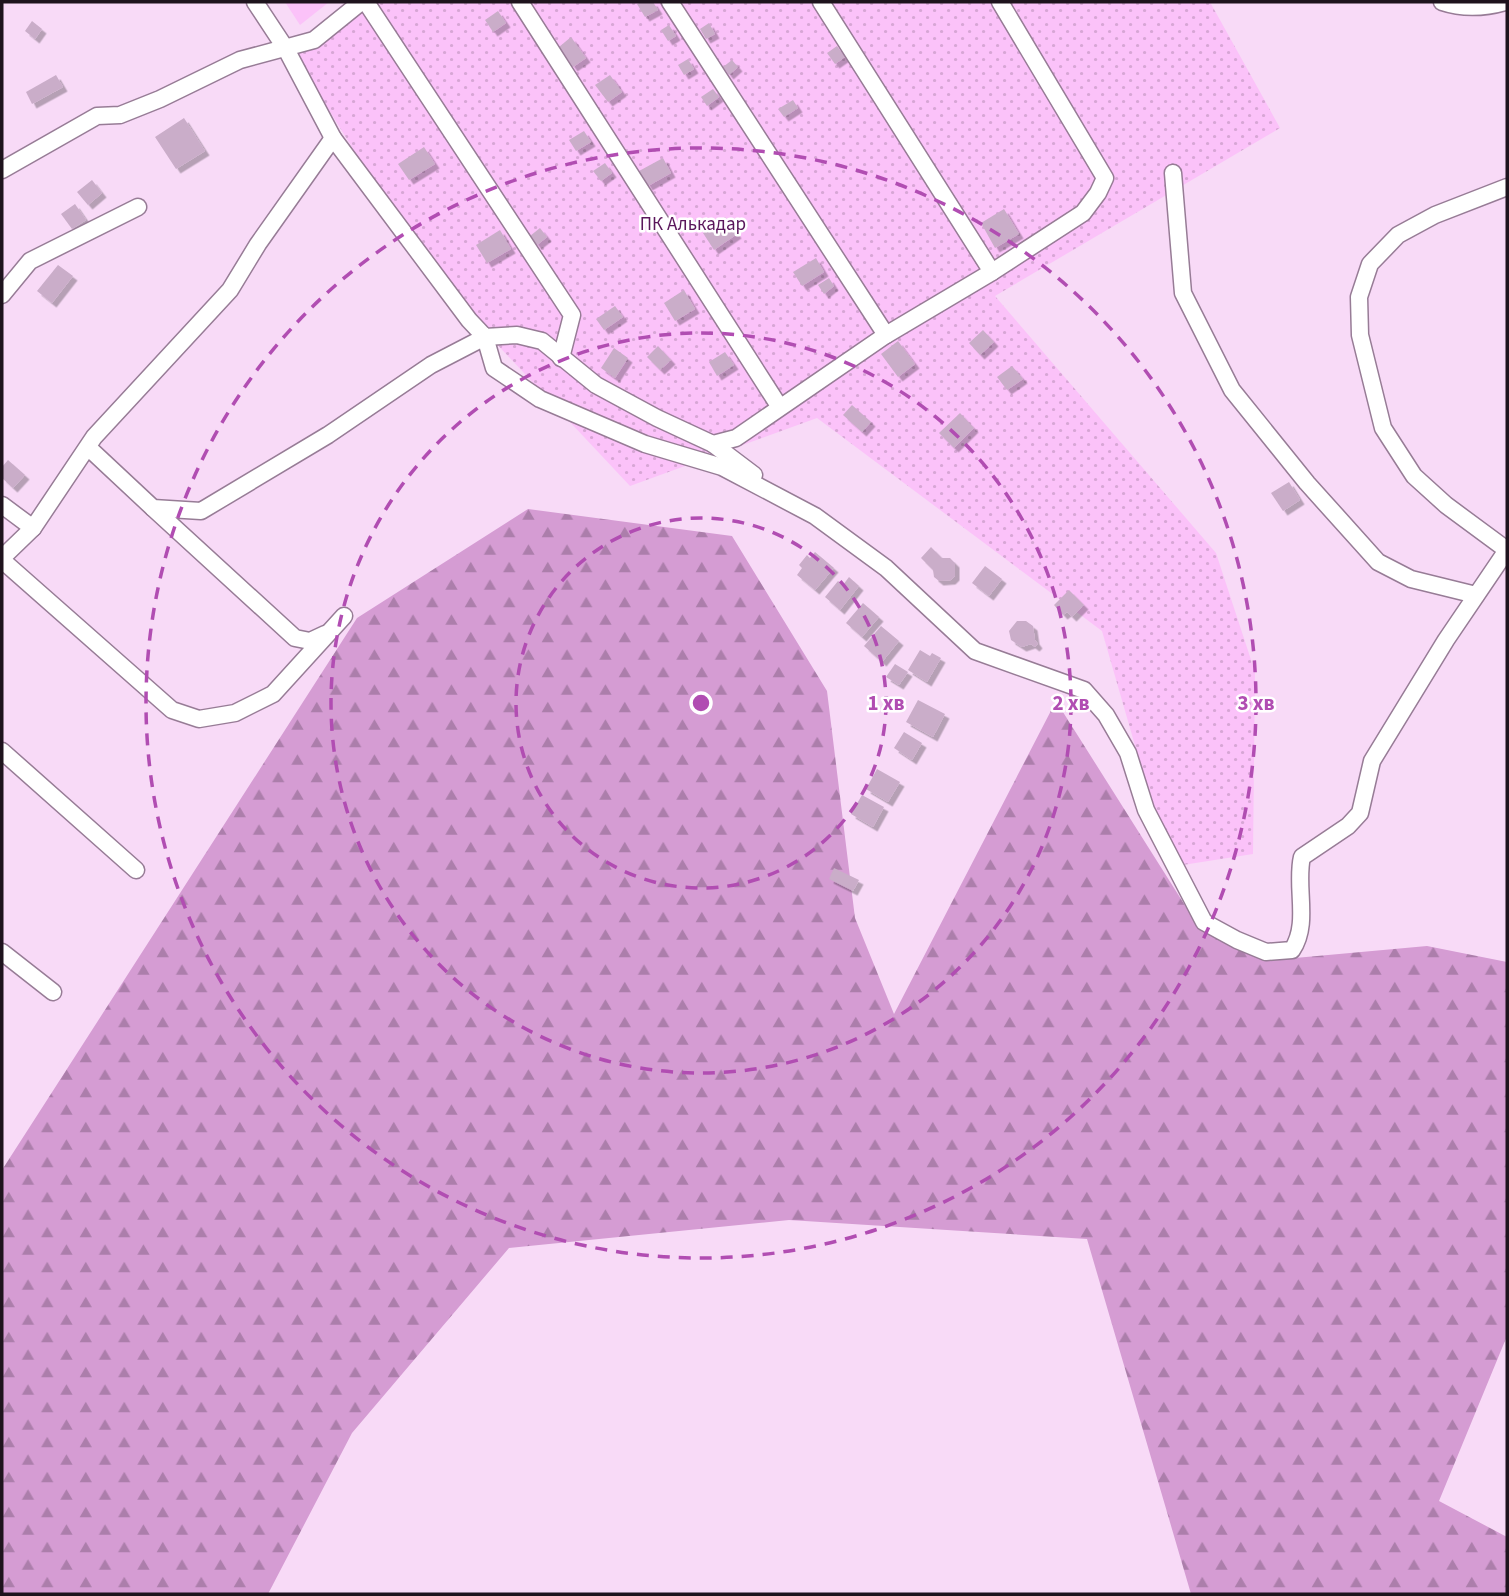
<svg xmlns="http://www.w3.org/2000/svg" width="1509" height="1596" font-family="'Source Sans 3',sans-serif">
	<style>
		.forest { fill: url(#forest-firs) }
		.garden { fill: url(#garden-dots) }
		.pitch { fill: #fbc2f9 }
		.building { fill: #caadc9; filter: url(#shadow) }
		.lines { fill: none; stroke-linecap: round; stroke-linejoin: round }
		.minor-casing { stroke: #977c96; stroke-width: 19 }
		.minor { stroke: #fff; stroke-width: 16 }
		.ring { fill: none; stroke: #b14db2; stroke-width: 3.5; stroke-dasharray: 12 9 }
		.labels { text-anchor: middle; dominant-baseline: central; stroke-width: 5; stroke-linejoin: round; paint-order: stroke }
		.park-label { font-size: 19px; fill: #5a165b; stroke: #fff }
		.centre { fill: #b14db2; stroke: #fff; stroke-width: 3.5 }
		.ring-label { font-size: 21px; text-anchor: middle; font-weight: bold; fill: #b14db2; stroke: #fff; stroke-width: 5; stroke-linejoin: round; paint-order: stroke }
	</style>
	<defs>
		<pattern id="forest-firs" width="22" height="20" patternUnits="userSpaceOnUse" patternTransform="scale(1.75)"><rect width="22" height="20" fill="#d59cd3"/><path d="M5 1l3.5 6h-7zM16 11l3.5 6h-7z" fill="#ac7eab"/></pattern>
		<pattern id="garden-dots" width="8" height="8" patternUnits="userSpaceOnUse" patternTransform="scale(1.75)"><rect width="8" height="8" fill="#fbc2f9"/><path d="M2 2h.1M6 6h.1" fill="none" stroke="#d7a6d5" stroke-width="1.8" stroke-linecap="round"/></pattern>
		<filter id="shadow"><feDropShadow dx="4.5" dy="4.5" stdDeviation="0" flood-color="#0004"/></filter>
	</defs>
	<rect width="100%" height="100%" fill="#f8daf7"/>
	<polygon class="forest" points="528,509 732,536 827,691 855,918 894,1014 1056,701 1186,907 1295,958 1427,946 1507,962 1507,1336 1439,1501 1507,1537 1507,1594 1191,1594 1087,1239 789,1220 509,1248 352,1433 268,1594 2,1594 2,1170 357,618"/>
	<polygon class="garden" points="360,2 1210,2 1280,128 995,296 1216,553 1255,672 1253,854 1170,867 1102,631 817,418 630,486 431,274 289,46"/>
	<polygon class="pitch" points="285,2 329,2 300,25"/>
	<g class="building">
		<polygon points="641,2 653,2 658,10 645,17 637,4"/>
		<polygon points="498,11 506,23 493,32 485,20"/>
		<polygon points="32,21 42,29 35,39 25,31"/>
		<polygon points="709,23 715,34 706,39 700,29"/>
		<polygon points="669,25 676,36 668,41 661,30"/>
		<polygon points="571,37 586,58 573,67 559,47"/>
		<polygon points="837,46 845,57 835,64 827,53"/>
		<polygon points="688,59 694,69 684,75 678,65"/>
		<polygon points="732,60 738,67 729,75 723,67"/>
		<polygon points="56,75 63,87 32,104 26,92"/>
		<polygon points="610,75 622,92 608,102 595,85"/>
		<polygon points="713,89 719,97 707,106 701,97"/>
		<polygon points="793,100 798,108 784,117 778,109"/>
		<polygon points="184,118 205,151 176,169 155,137"/>
		<polygon points="584,131 591,142 576,151 569,140"/>
		<polygon points="424,147 435,164 409,180 398,164"/>
		<polygon points="663,158 671,173 648,186 639,171"/>
		<polygon points="605,163 612,173 601,181 593,171"/>
		<polygon points="92,180 102,193 88,205 77,192"/>
		<polygon points="75,204 86,220 72,229 61,214"/>
		<polygon points="1004,209 1019,234 995,248 981,223"/>
		<polygon points="725,217 737,234 714,250 703,233"/>
		<polygon points="540,228 547,237 537,245 530,236"/>
		<polygon points="500,230 511,249 487,263 476,245"/>
		<polygon points="816,258 824,272 802,286 793,272"/>
		<polygon points="58,265 73,276 52,303 37,291"/>
		<polygon points="829,278 834,286 824,294 818,285"/>
		<polygon points="684,290 695,309 675,321 664,303"/>
		<polygon points="615,306 623,317 604,330 596,319"/>
		<polygon points="983,330 994,342 980,355 969,343"/>
		<polygon points="898,341 915,364 898,377 881,354"/>
		<polygon points="658,346 671,360 660,370 647,357"/>
		<polygon points="614,348 628,358 615,378 601,368"/>
		<polygon points="725,352 734,365 717,376 709,362"/>
		<polygon points="1012,366 1023,379 1007,390 997,377"/>
		<polygon points="852,405 871,422 862,432 843,415"/>
		<polygon points="960,413 974,428 954,448 939,433"/>
		<polygon points="8,460 25,475 13,488 2,478 2,467"/>
		<polygon points="1289,482 1300,500 1283,511 1271,493"/>
		<polygon points="931,547 942,558 950,558 955,563 955,576 951,580 939,581 934,577 933,570 921,558"/>
		<polygon points="815,552 834,568 815,590 797,575 802,568 799,565 807,555 810,558"/>
		<polygon points="985,566 1002,579 989,596 972,583"/>
		<polygon points="849,577 859,586 840,610 825,597 838,581 843,585"/>
		<polygon points="1069,590 1084,605 1072,617 1067,612 1063,615 1054,605"/>
		<polygon points="863,603 879,617 862,637 846,623"/>
		<polygon points="1017,621 1026,621 1033,626 1035,640 1038,644 1035,647 1031,644 1022,647 1011,640 1009,631"/>
		<polygon points="881,626 899,641 882,662 864,646"/>
		<polygon points="920,650 930,656 932,653 941,658 927,682 908,670"/>
		<polygon points="895,664 908,672 899,685 886,677"/>
		<polygon points="918,700 945,714 933,737 906,722"/>
		<polygon points="904,732 922,743 912,760 894,748"/>
		<polygon points="877,769 900,782 888,802 866,789"/>
		<polygon points="862,795 884,807 873,827 851,814"/>
		<polygon points="834,868 859,880 853,891 829,879"/>
	</g>
	<g class="lines">
		<g class="minor-casing">
			<g id="minor">
				<polyline points="255,2 286,49 333,138 469,320 485,337 517,335 542,341 596,385 657,418 713,444 736,438 886,335 992,272 1083,213 1098,193 1105,178 1000,2"/>
				<polyline points="366,2 572,315 561,358"/>
				<polyline points="520,2 779,406"/>
				<polyline points="670,2 886,335"/>
				<polyline points="821,2 992,272"/>
				<path d="M1442 2C1463 9 1484 8 1505 2"/>
				<polyline points="2,170 97,116 120,115 160,99 240,60 314,40 361,2"/>
				<polyline points="1173,173 1183,293 1232,390 1307,483 1378,562 1411,579 1476,595"/>
				<polyline points="1507,187 1435,215 1398,235 1370,264 1359,297 1360,335 1383,428 1414,476 1446,505 1507,550"/>
				<polyline points="2,295 30,261 138,207"/>
				<polyline points="713,444 754,475"/>
				<path d="M92 451 153 508 201 511 328 435 431 365 485 337 494 368 540 399 645 444 722 467 815 516 886 568 975 651 1084 690 1106 715 1128 753 1146 810 1204 922 1237 940 1266 952 1292 950C1310 924 1295 886 1302 857L1348 826 1360 813 1372 761 1446 640 1507 550"/>
				<polyline points="2,505 33,528"/>
				<polyline points="153,508 295,638 310,641 325,634"/>
				<polyline points="2,558 33,528 94,437 230,290 258,244 333,138"/>
				<polyline points="2,560 172,710 199,719 235,713 273,694 344,616"/>
				<polyline points="2,751 136,870"/>
				<polyline points="2,952 53,992"/>
			</g>
		</g>
		<use href="#minor" class="minor"/>
	</g>
	<g class="ring">
		<circle cx="701" cy="703" r="185"/>
		<circle cx="701" cy="703" r="370"/>
		<circle cx="701" cy="703" r="555"/>
	</g>
	<g class="labels">
		<g class="park-label">
			<text x="693" y="224">ПК Алькадар</text>
		</g>
	</g>
	<circle cx="701" cy="703" r="10" class="centre"/>
	<g class="ring-label">
		<text x="886" y="710">1 хв</text>
		<text x="1071" y="710">2 хв</text>
		<text x="1256" y="710">3 хв</text>
	</g>
	<rect width="1509" height="1596" fill="none" stroke="#1e131d" stroke-width="7"/>
</svg>
